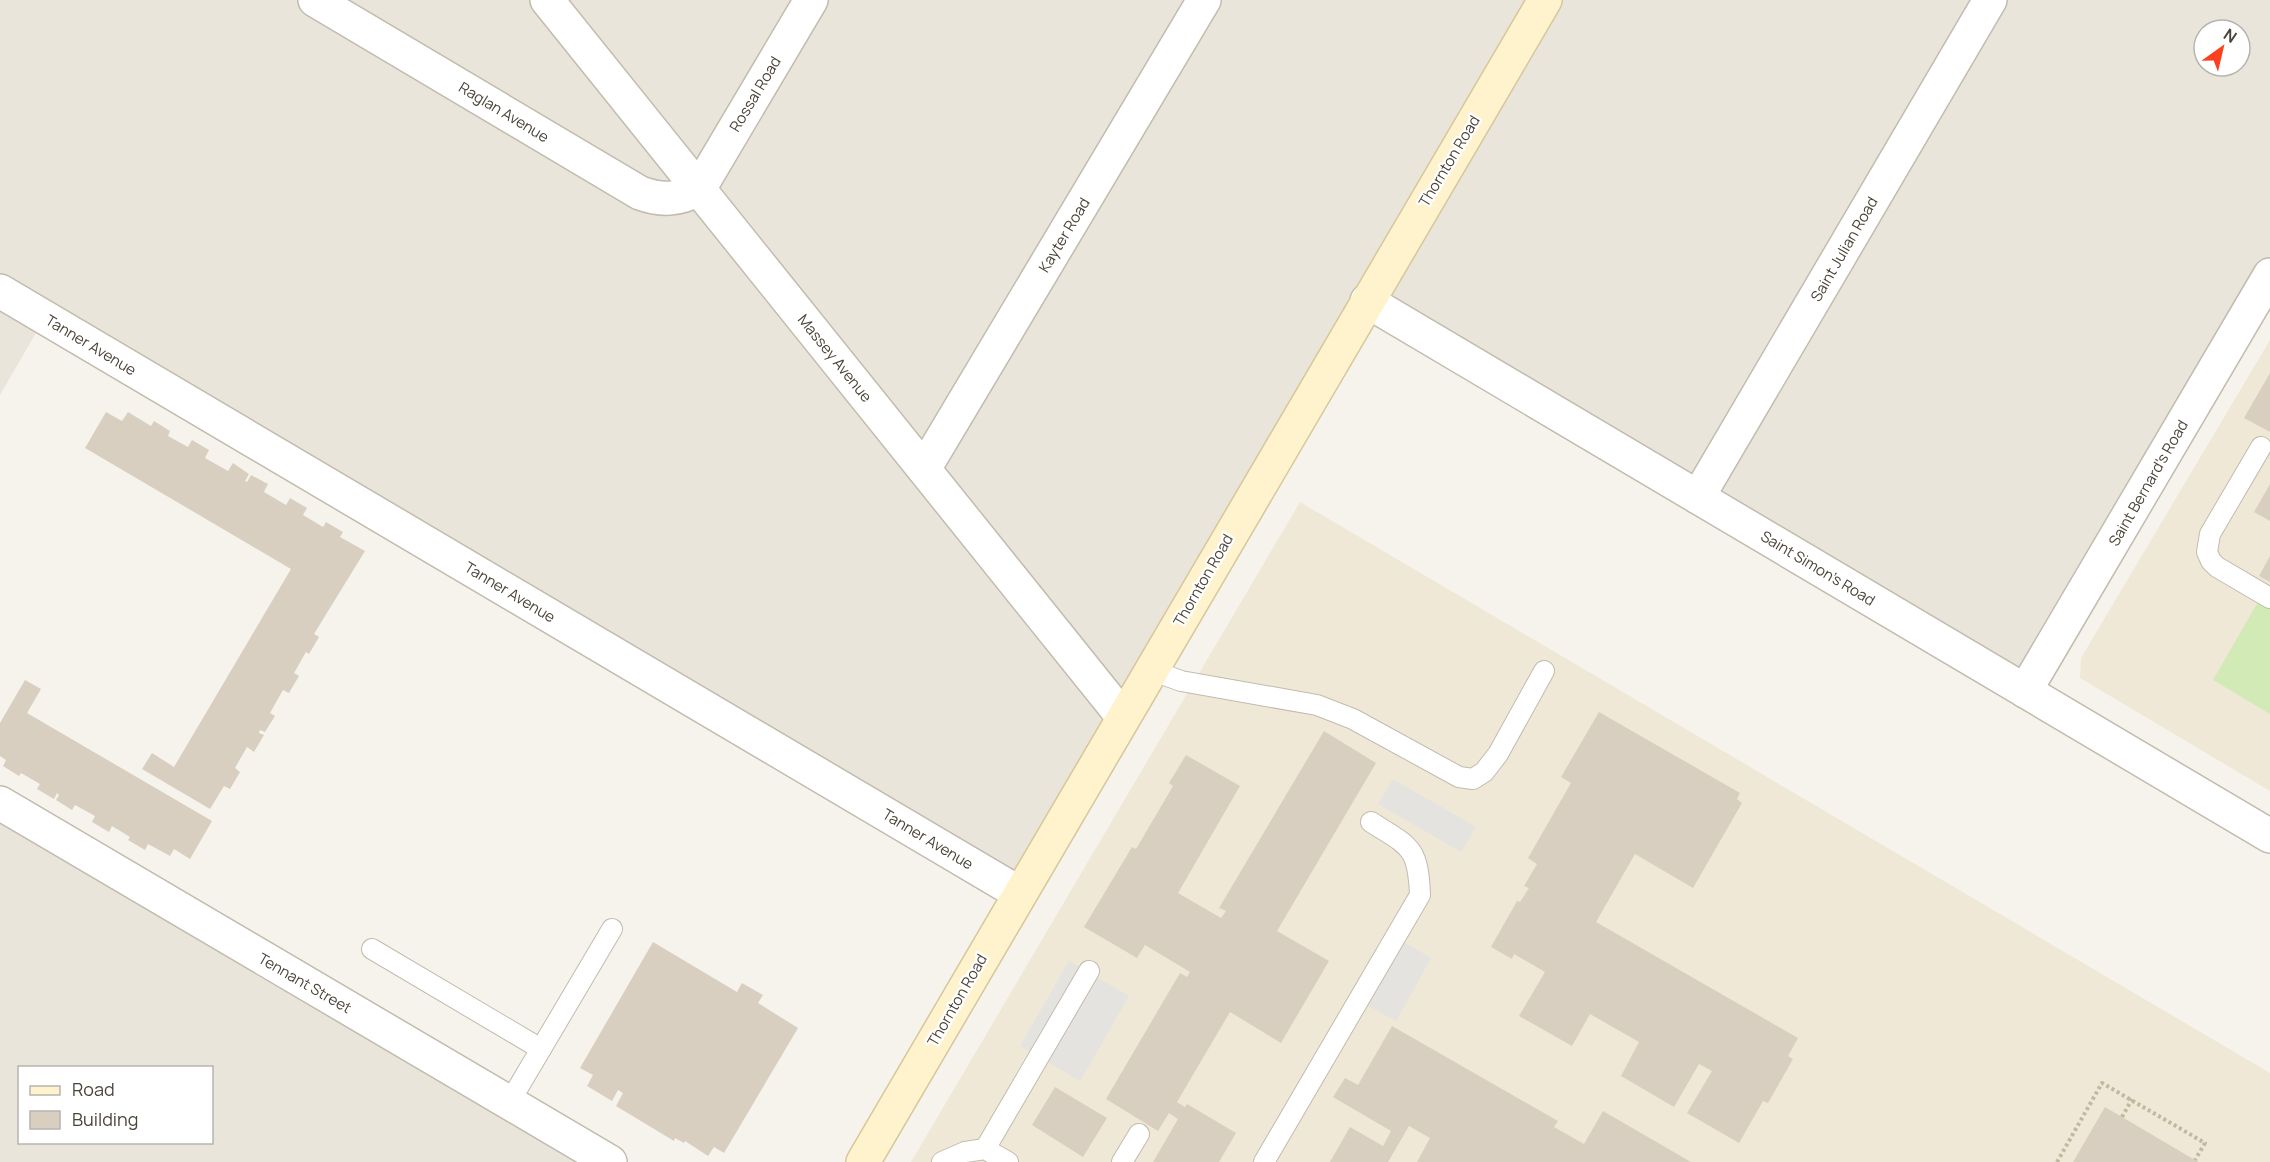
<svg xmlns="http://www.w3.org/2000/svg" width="2270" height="1162" font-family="Manrope,sans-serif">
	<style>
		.residential { fill: #eae5da; fill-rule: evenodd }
		.education { fill: #efe8d6 }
		.green { fill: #d2eab5 }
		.parking { fill: #e5e3e0 }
		.building { fill: #d8cfc1 }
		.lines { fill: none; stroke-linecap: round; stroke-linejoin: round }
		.lane-casing { stroke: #c2bbae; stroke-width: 22 }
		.street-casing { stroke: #c2bbae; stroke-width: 36 }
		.secondary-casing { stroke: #d6c79b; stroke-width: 36 }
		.path { stroke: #c4b79f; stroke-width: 4; stroke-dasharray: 3 3; stroke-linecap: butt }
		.lane { stroke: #fff; stroke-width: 20 }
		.street { stroke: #fff; stroke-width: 33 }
		.secondary { stroke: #fff3cd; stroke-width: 33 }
		.labels { text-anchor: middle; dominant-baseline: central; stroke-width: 4.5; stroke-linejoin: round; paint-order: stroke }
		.street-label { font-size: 15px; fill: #4b4439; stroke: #fff }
	</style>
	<rect width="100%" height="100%" fill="#f6f3ec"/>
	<g class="residential">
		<path d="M0 0H2270V270L2024 688 1369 300 1017 893 44 319 0 395ZM2204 30H2240V66H2204Z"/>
		<path d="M0 806 605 1162H0ZM20 1068H212V1142H20Z"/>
	</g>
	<g class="education">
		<polygon points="2270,340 2270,791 2080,678 2081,658"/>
		<polygon points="1300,502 2270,1073 2270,1162 911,1162"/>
	</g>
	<polygon class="green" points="2258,602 2270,609 2270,714 2213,680"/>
	<g class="parking">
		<polygon points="1393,779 1476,827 1461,852 1378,804"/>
		<polygon points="1401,940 1431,958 1396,1021 1365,1004"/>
		<polygon points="1069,961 1129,996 1080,1081 1020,1046"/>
	</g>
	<g class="building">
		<polygon points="2270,373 2270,432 2244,418"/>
		<polygon points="106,412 122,421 128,412 151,426 154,421 170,431 168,436 188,447 192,440 209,450 205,458 228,471 233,463 249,474 245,481 247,482 251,475 268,484 264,492 286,505 290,498 307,508 303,515 323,527 326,522 343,532 340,537 365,551 314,634 319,637 309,654 306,652 294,673 299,676 289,693 283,690 270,713 275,716 265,732 260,730 259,733 264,735 254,752 247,747 235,768 240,772 230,789 224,786 210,809 142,769 152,753 174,767 291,569 85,448"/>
		<polygon points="2270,484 2270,521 2254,512"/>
		<polygon points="2270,556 2270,582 2259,576"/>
		<polygon points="25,680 41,689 27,713 212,821 190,859 174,849 170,856 148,844 145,850 128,840 130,837 112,826 109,832 92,822 95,816 75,805 72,810 56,800 59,795 57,793 54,799 37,789 40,784 21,773 19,776 3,766 6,760 0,756 0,723"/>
		<polygon points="1599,712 1740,793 1737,799 1742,803 1693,888 1635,854 1596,922 1798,1038 1788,1056 1793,1059 1768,1103 1763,1101 1739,1143 1687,1113 1712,1071 1699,1064 1674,1107 1621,1076 1639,1042 1590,1014 1572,1046 1519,1016 1545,972 1514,954 1512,959 1491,947 1517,901 1520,902 1529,888 1524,886 1537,864 1528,858 1571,783 1561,777"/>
		<polygon points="1324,731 1376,763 1277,931 1329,961 1281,1043 1230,1012 1177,1102 1185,1107 1187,1104 1236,1133 1219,1162 1153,1162 1178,1119 1169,1113 1158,1131 1106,1099 1180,973 1187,977 1190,972 1145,945 1137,958 1084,927 1132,847 1136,849 1173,786 1169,783 1186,755 1240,786 1178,893 1221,918 1226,911 1219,908"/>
		<polygon points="653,942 737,992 742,983 763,995 758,1003 798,1028 724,1153 714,1147 708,1156 685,1141 684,1143 675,1138 674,1141 616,1106 623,1093 618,1090 612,1101 587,1086 593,1075 580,1068"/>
		<polygon points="1392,1026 1558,1121 1554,1127 1584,1144 1603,1111 1691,1162 1417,1162 1430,1138 1409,1126 1388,1162 1330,1162 1350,1127 1383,1146 1391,1131 1333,1097 1345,1078 1358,1085"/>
		<polygon points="1055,1087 1107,1118 1083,1157 1032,1125"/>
		<polygon points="2105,1107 2195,1160 2199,1162 2073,1162"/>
	</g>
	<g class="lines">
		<g class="lane-casing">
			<g id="lane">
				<polyline points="2261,447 2210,534 2207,552 2211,561 2217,567 2270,598"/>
				<polyline points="1151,670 1181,681 1317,705 1353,719 1459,777 1473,779 1484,772 1498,754 1544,671"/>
				<polyline points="372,949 541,1049"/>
				<polyline points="509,1103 612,929"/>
				<polyline points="985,1149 1089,971"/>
				<polyline points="942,1162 965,1152 985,1149 1008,1162"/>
				<polyline points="1122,1162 1139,1134"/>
				<path d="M1264 1162 1420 895C1418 846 1410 847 1371 822"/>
			</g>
		</g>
		<g class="street-casing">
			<g id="street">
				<path d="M315 0 640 193C662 201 678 200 699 189L811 0"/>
				<polyline points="547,0 1123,717"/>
				<polyline points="0,291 1019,893"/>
				<polyline points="1367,301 2270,836"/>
				<polyline points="924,469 1204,0"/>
				<polyline points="1698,497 1990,0"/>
				<polyline points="2025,691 2270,275"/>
				<polyline points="0,803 610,1162"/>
			</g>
		</g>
		<g class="secondary-casing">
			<polyline id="secondary" points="863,1162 1545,0"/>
		</g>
		<g class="path">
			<polyline points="2122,1117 2132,1099"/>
			<polyline points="2057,1162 2102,1083 2205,1143 2195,1160"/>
		</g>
		<use href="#lane" class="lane"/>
		<use href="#street" class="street"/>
		<use href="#secondary" class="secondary"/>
	</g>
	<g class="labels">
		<g class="street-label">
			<text transform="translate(755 94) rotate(-59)">Rossal Road</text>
			<text transform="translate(504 112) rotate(31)">Raglan Avenue</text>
			<text transform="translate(1449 161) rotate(-59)">Thornton Road</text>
			<text transform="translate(1064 235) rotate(-59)">Kayter Road</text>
			<text transform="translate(1844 249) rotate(-60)">Saint Julian Road</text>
			<text transform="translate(91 345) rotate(31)">Tanner Avenue</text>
			<text transform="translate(835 358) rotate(51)">Massey Avenue</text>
			<text transform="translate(2148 483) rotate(-60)">Saint Bernard's Road</text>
			<text transform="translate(1818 568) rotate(31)">Saint Simon's Road</text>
			<text transform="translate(1203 580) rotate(-60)">Thornton Road</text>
			<text transform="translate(510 592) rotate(31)">Tanner Avenue</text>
			<text transform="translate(928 839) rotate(31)">Tanner Avenue</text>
			<text transform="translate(305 983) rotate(30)">Tennant Street</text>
			<text transform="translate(957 1000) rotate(-60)">Thornton Road</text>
		</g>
	</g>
	<rect x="18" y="1066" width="195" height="78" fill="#ffffff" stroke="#b7b4b0" stroke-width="1.5"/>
	<rect x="30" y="1086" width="30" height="9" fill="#fff3cd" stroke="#b7b4b0" stroke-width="1.5"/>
	<text x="72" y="1096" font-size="18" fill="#4b4439">Road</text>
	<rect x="30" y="1111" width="30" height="18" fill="#d8cfc1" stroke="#b7b4b0" stroke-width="1.5"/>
	<text x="72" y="1126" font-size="18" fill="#4b4439">Building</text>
	<g transform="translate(2222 48) rotate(34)"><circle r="28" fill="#ffffff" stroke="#b7b4b0" stroke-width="1.5"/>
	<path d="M0-4.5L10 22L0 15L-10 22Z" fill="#fc3f1d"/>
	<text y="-9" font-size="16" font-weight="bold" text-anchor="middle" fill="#4b4439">N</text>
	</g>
</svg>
